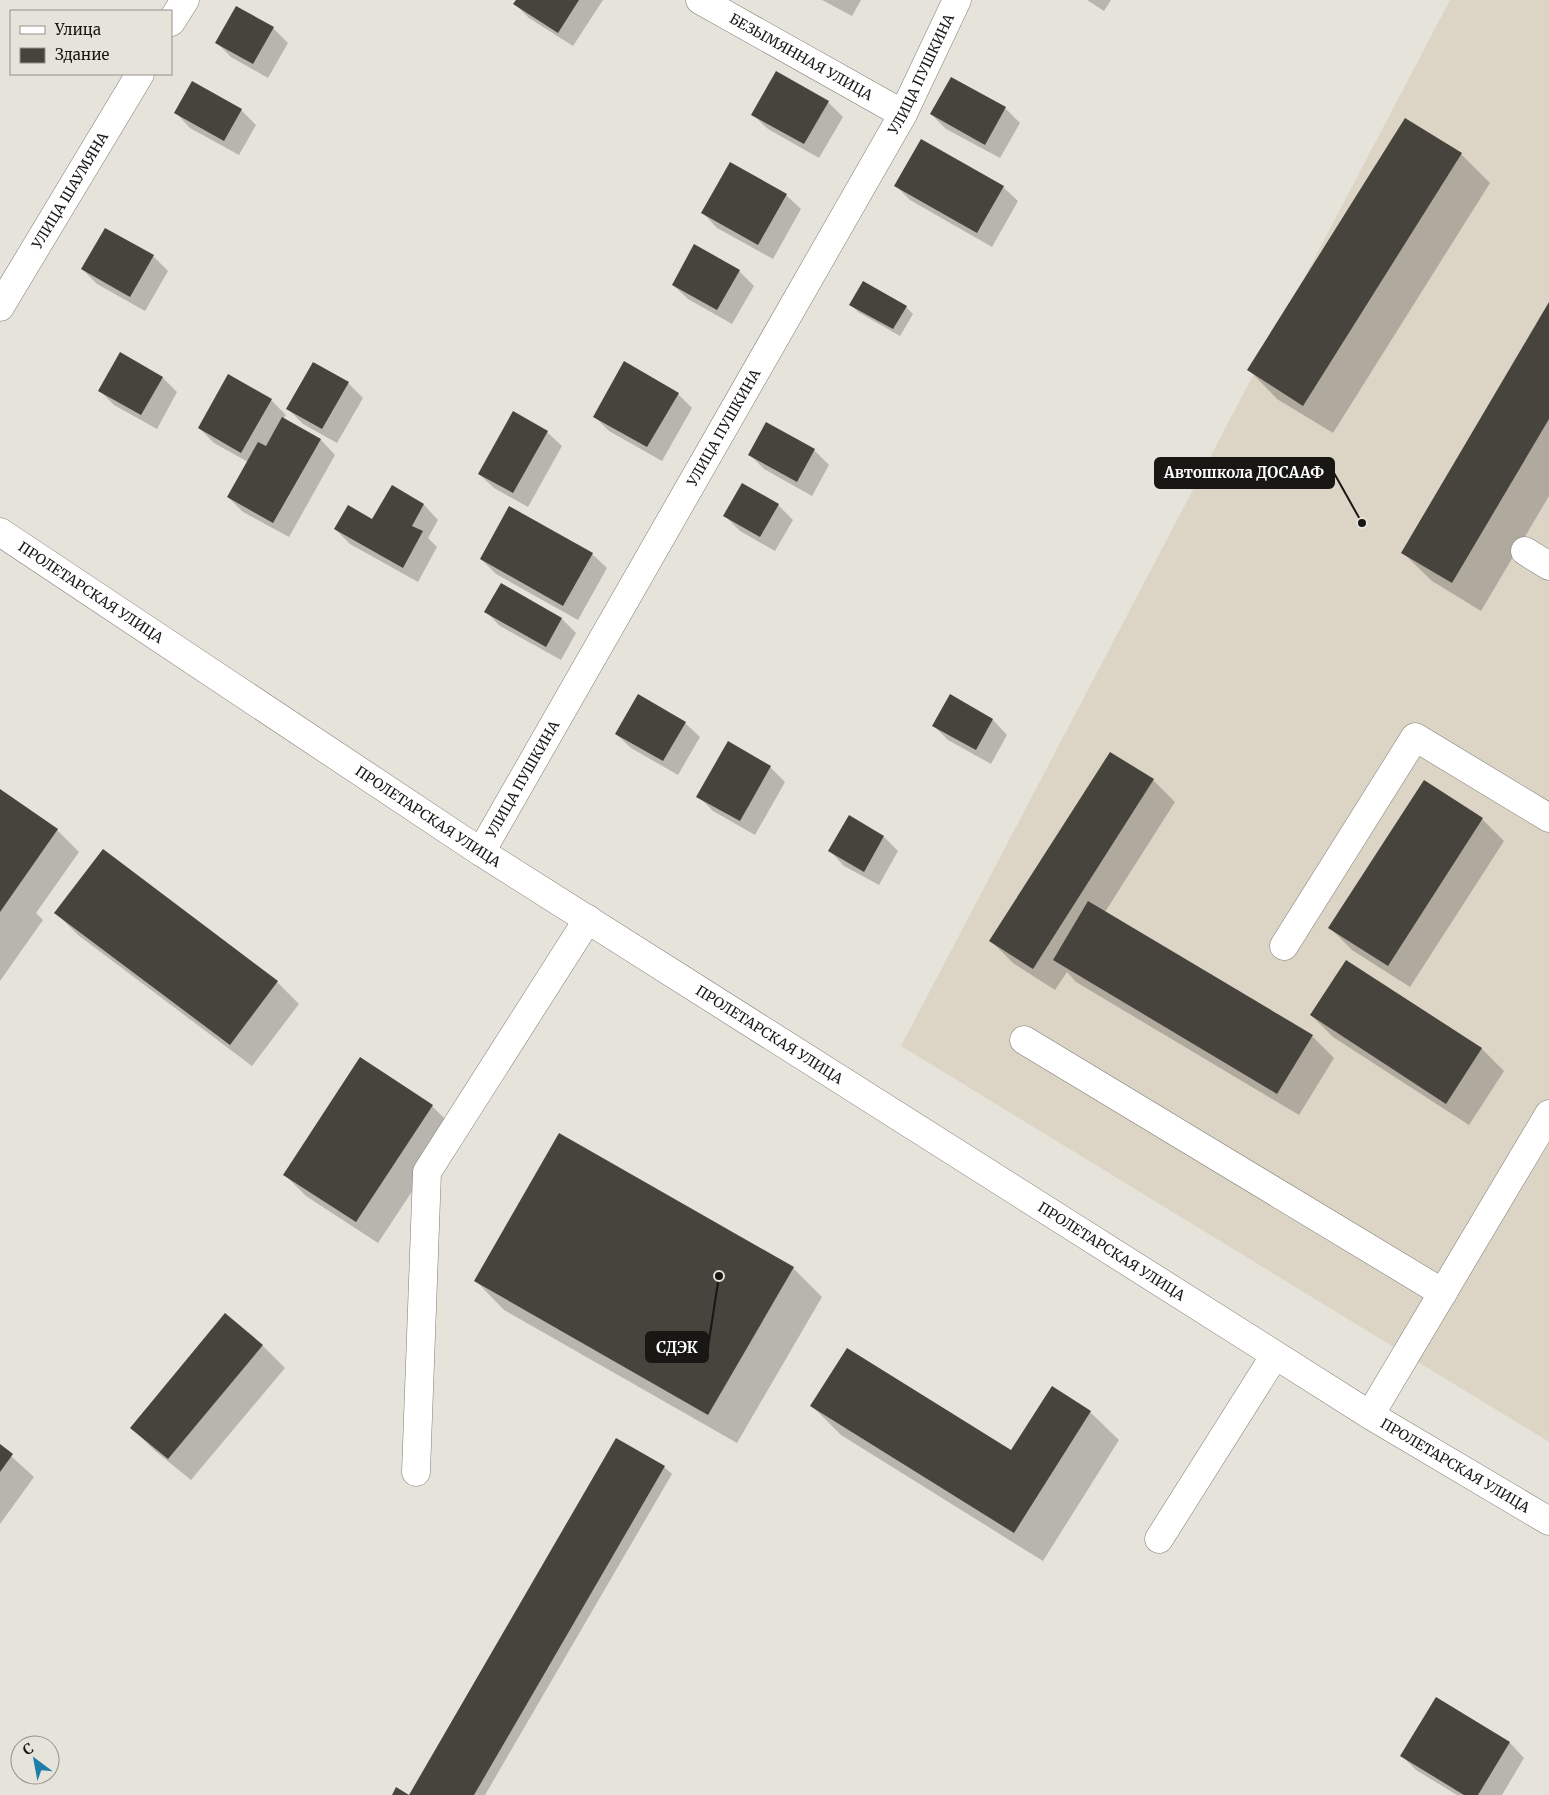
<svg xmlns="http://www.w3.org/2000/svg" width="1549" height="1795" font-family="Merriweather,serif">
	<style>
		.built { fill: #dcd5c6 }
		.shadow { fill: #0003 }
		.building { fill: #47443e }
		.lines { fill: none; stroke-linecap: round; stroke-linejoin: round }
		.minor-casing { stroke: #7f7c75; stroke-width: 29 }
		.minor { stroke: #fff; stroke-width: 28 }
		.labels { text-anchor: middle; dominant-baseline: central; stroke-width: 5; stroke-linejoin: round; paint-order: stroke }
		.street-label { font-size: 14px; fill: #181714; stroke: #e6e3da }
		.leader { fill: none; stroke: #181714; stroke-width: 2 }
		.callout-dot { fill: #181714; stroke: #e6e3da; stroke-width: 2 }
		.callout { fill: #181714; stroke: #181714; stroke-width: 2 }
		.callout-label { font-size: 15px; text-anchor: middle; font-weight: bold; fill: #fff }
	</style>
	<rect width="100%" height="100%" fill="#e6e3da"/>
	<polygon class="built" points="1450,0 1549,0 1549,1442 901,1046"/>
	<g class="shadow">
		<polygon points="517,0 603,0 573,46 529,18 515,4"/>
		<polygon points="822,0 861,0 852,16"/>
		<polygon points="1087,0 1111,0 1104,11"/>
		<polygon points="273,28 288,43 268,78 231,57 217,43"/>
		<polygon points="828,102 843,117 819,158 768,129 753,115"/>
		<polygon points="1005,108 1020,123 1000,158 946,129 931,114"/>
		<polygon points="241,110 256,125 239,155 190,128 176,113"/>
		<polygon points="1461,154 1490,183 1333,433 1277,399 1249,370"/>
		<polygon points="896,186 1003,187 1018,201 992,247 910,200"/>
		<polygon points="786,195 801,209 773,259 717,228 703,213"/>
		<polygon points="153,256 168,271 145,311 97,284 82,269"/>
		<polygon points="739,271 754,286 732,324 688,299 673,285"/>
		<polygon points="851,305 906,307 913,314 900,336 858,312"/>
		<polygon points="1549,305 1549,496 1481,611 1432,581 1403,553"/>
		<polygon points="163,378 177,392 157,429 114,405 99,390"/>
		<polygon points="348,383 363,398 337,443 303,424 288,409"/>
		<polygon points="678,394 692,408 662,461 609,431 594,416"/>
		<polygon points="271,400 286,415 283,419 321,440 335,455 289,537 243,512 228,497 248,462 214,443 199,428"/>
		<polygon points="547,432 562,446 528,507 494,488 479,474"/>
		<polygon points="814,450 829,465 812,496 764,469 750,455"/>
		<polygon points="392,487 424,505 438,520 428,538 437,547 418,582 350,544 335,529 373,521"/>
		<polygon points="778,505 793,520 775,551 740,531 725,516"/>
		<polygon points="592,554 607,568 578,620 496,574 481,559"/>
		<polygon points="486,612 562,619 576,633 561,660 500,626"/>
		<polygon points="950,696 993,720 1007,735 991,764 948,740 934,726"/>
		<polygon points="685,723 700,737 678,775 631,748 616,734"/>
		<polygon points="770,767 785,782 755,835 713,811 698,796"/>
		<polygon points="1153,780 1175,802 1105,912 1312,1036 1334,1058 1299,1115 1076,982 1067,972 1055,990 1013,963 991,941"/>
		<polygon points="0,790 57,830 79,852 36,913 43,920 0,981"/>
		<polygon points="1482,819 1504,841 1410,987 1352,950 1330,928"/>
		<polygon points="884,837 898,851 879,885 844,866 830,851"/>
		<polygon points="56,913 277,982 299,1004 252,1066 78,935"/>
		<polygon points="1346,961 1482,1049 1504,1071 1469,1125 1333,1037 1311,1015"/>
		<polygon points="432,1106 454,1128 378,1243 306,1196 284,1174"/>
		<polygon points="793,1268 822,1297 737,1443 504,1310 476,1281"/>
		<polygon points="263,1346 285,1368 191,1480 154,1450 132,1428"/>
		<polygon points="812,1406 1012,1452 1090,1412 1119,1440 1043,1561 841,1435"/>
		<polygon points="0,1446 34,1477 0,1524"/>
		<polygon points="664,1467 672,1474 485,1795 410,1795"/>
		<polygon points="1436,1699 1510,1743 1524,1758 1502,1795 1457,1795 1416,1770 1402,1756"/>
	</g>
	<g class="building">
		<polygon points="516,0 579,0 558,33 513,4"/>
		<polygon points="236,6 274,27 253,64 215,43"/>
		<polygon points="776,71 829,101 804,144 751,115"/>
		<polygon points="951,77 1006,107 985,145 930,114"/>
		<polygon points="192,81 242,109 224,141 174,113"/>
		<polygon points="1405,118 1462,153 1303,406 1247,370"/>
		<polygon points="921,139 1004,186 977,233 894,186"/>
		<polygon points="730,162 787,194 758,245 701,213"/>
		<polygon points="105,228 154,255 130,297 81,269"/>
		<polygon points="694,244 740,270 717,310 672,285"/>
		<polygon points="863,281 907,306 893,329 849,305"/>
		<polygon points="1549,302 1549,419 1452,583 1401,553"/>
		<polygon points="120,352 163,377 141,415 98,391"/>
		<polygon points="624,361 679,393 647,447 593,417"/>
		<polygon points="313,362 349,382 322,429 286,409"/>
		<polygon points="228,374 272,399 241,453 198,428"/>
		<polygon points="513,411 548,431 513,493 478,474"/>
		<polygon points="282,417 321,439 273,523 227,497 258,442 266,446"/>
		<polygon points="766,422 815,449 797,482 748,455"/>
		<polygon points="742,483 779,504 760,537 723,516"/>
		<polygon points="392,485 424,504 412,526 423,531 403,568 334,529 348,505 372,519"/>
		<polygon points="509,506 593,553 563,606 480,559"/>
		<polygon points="501,583 562,618 546,647 484,612"/>
		<polygon points="638,694 686,722 663,761 615,734"/>
		<polygon points="950,694 993,719 976,750 932,726"/>
		<polygon points="728,741 771,766 740,821 696,797"/>
		<polygon points="1110,752 1154,779 1033,969 989,941"/>
		<polygon points="1424,780 1483,818 1388,966 1328,928"/>
		<polygon points="0,789 58,829 0,912"/>
		<polygon points="849,815 884,836 864,872 828,851"/>
		<polygon points="103,849 278,981 230,1045 54,913"/>
		<polygon points="1088,901 1313,1035 1277,1094 1053,960"/>
		<polygon points="1346,960 1482,1048 1446,1104 1310,1015"/>
		<polygon points="360,1057 433,1105 356,1222 283,1175"/>
		<polygon points="559,1133 794,1267 708,1415 474,1281"/>
		<polygon points="225,1313 263,1345 168,1459 130,1428"/>
		<polygon points="847,1348 1011,1450 1052,1386 1091,1411 1014,1533 810,1406"/>
		<polygon points="616,1438 665,1466 474,1795 392,1795 396,1787 409,1795"/>
		<polygon points="0,1444 13,1454 0,1472"/>
		<polygon points="1436,1697 1510,1742 1478,1795 1464,1795 1400,1756"/>
	</g>
	<g class="lines">
		<g class="minor-casing">
			<g id="minor">
				<path id="s1" d="M700 0 903 114"/>
				<polyline points="171,22 185,0"/>
				<path id="s2" d="M0 307 140 74"/>
				<path id="s3" d="M0 532 481 852 1370 1415 1549 1521"/>
				<polyline points="1525,551 1549,566"/>
				<path id="s4" d="M481 852 903 114 957 0"/>
				<polyline points="1284,946 1415,737 1549,818"/>
				<polyline points="1024,1040 1443,1293"/>
				<polyline points="1370,1415 1549,1114"/>
				<polyline points="416,1472 427,1172 588,919"/>
				<polyline points="1159,1539 1275,1355"/>
			</g>
		</g>
		<use href="#minor" class="minor"/>
	</g>
	<g class="labels">
		<g class="street-label">
			<text stroke="none"><textPath href="#s1" startOffset="116">БЕЗЫМЯННАЯ УЛИЦА</textPath></text>
			<text stroke="none"><textPath href="#s4" startOffset="894">УЛИЦА ПУШКИНА</textPath></text>
			<text stroke="none"><textPath href="#s2" startOffset="136">УЛИЦА ШАУМЯНА</textPath></text>
			<text stroke="none"><textPath href="#s4" startOffset="489">УЛИЦА ПУШКИНА</textPath></text>
			<text stroke="none"><textPath href="#s3" startOffset="109">ПРОЛЕТАРСКАЯ УЛИЦА</textPath></text>
			<text stroke="none"><textPath href="#s4" startOffset="84">УЛИЦА ПУШКИНА</textPath></text>
			<text stroke="none"><textPath href="#s3" startOffset="514">ПРОЛЕТАРСКАЯ УЛИЦА</textPath></text>
			<text stroke="none"><textPath href="#s3" startOffset="919">ПРОЛЕТАРСКАЯ УЛИЦА</textPath></text>
			<text stroke="none"><textPath href="#s3" startOffset="1324">ПРОЛЕТАРСКАЯ УЛИЦА</textPath></text>
			<text stroke="none"><textPath href="#s3" startOffset="1729">ПРОЛЕТАРСКАЯ УЛИЦА</textPath></text>
		</g>
	</g>
	<path class="leader" d="M1362 523L1334 473M719 1276L708 1347"/>
	<g class="callout-dot">
		<circle cx="1362" cy="523" r="5"/>
		<circle cx="719" cy="1276" r="5"/>
	</g>
	<g class="callout">
		<rect x="1155" y="458" width="179" height="30" rx="5"/>
		<rect x="646" y="1332" width="62" height="30" rx="5"/>
	</g>
	<g class="callout-label">
		<text x="1244" y="478">Автошкола ДОСААФ</text>
		<text x="677" y="1353">СДЭК</text>
	</g>
	<rect x="10" y="10" width="162" height="65" fill="#e6e3da" stroke="#94918b"/>
	<rect x="20" y="26" width="25" height="8" fill="#ffffff" stroke="#94918b"/>
	<text x="55" y="35" font-size="15" fill="#181714">Улица</text>
	<rect x="20" y="48" width="25" height="15" fill="#47443e" stroke="#94918b"/>
	<text x="55" y="60" font-size="15" fill="#181714">Здание</text>
	<g transform="translate(35 1760) rotate(328)"><circle r="24" fill="#e6e3da" stroke="#94918b"/>
	<path d="M0-4L9 19L0 12L-9 19Z" fill="#1f7daa"/>
	<text y="-8" font-size="14" font-weight="bold" text-anchor="middle" fill="#181714">С</text>
	</g>
</svg>
